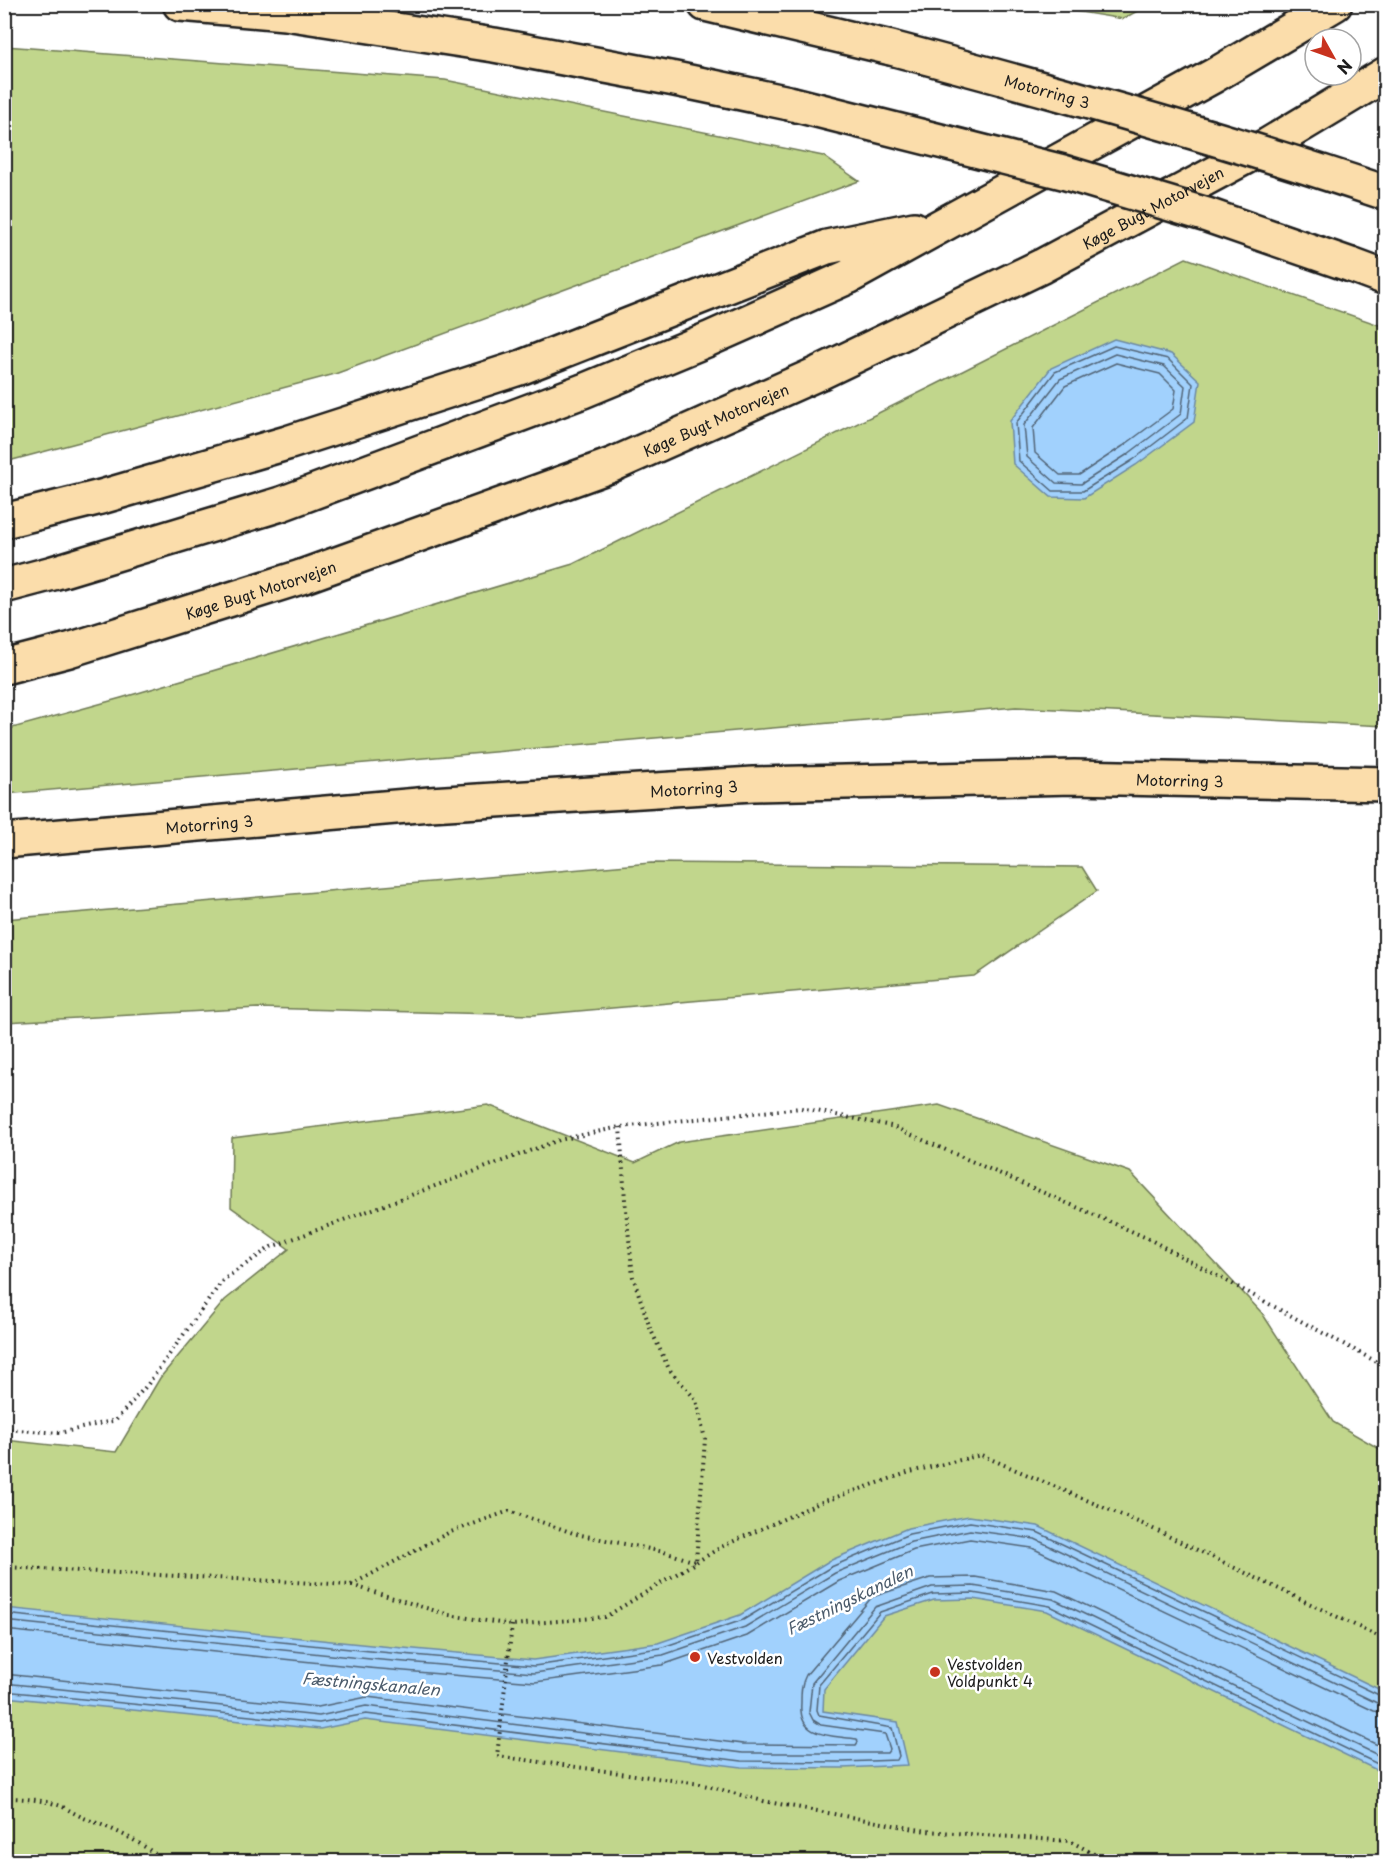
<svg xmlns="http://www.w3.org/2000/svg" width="1390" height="1866" font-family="'Playpen Sans',sans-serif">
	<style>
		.green { fill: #c1d68c; stroke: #6e7954; stroke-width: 1.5 }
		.water { fill: #a1d1fd; stroke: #6c89a3; stroke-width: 1.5 }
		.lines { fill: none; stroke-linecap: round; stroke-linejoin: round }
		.shore { stroke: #516476; stroke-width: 1.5 }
		.motorway-casing { stroke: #1c1c1c; stroke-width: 38 }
		.path { stroke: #1c1c1c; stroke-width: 4; stroke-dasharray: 1.5 4.5; stroke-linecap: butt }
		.motorway { stroke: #fbddab; stroke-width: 33 }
		.motorway-bridge-casing { stroke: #1c1c1c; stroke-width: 38; stroke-linecap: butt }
		.motorway-bridge { stroke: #fbddab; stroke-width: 33 }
		.poi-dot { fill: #c8321e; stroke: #fff; stroke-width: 2 }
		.labels { text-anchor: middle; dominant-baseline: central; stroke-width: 5; stroke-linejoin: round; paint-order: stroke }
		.street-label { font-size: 15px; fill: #1c1c1c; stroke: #fff }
		.poi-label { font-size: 15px; fill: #1c1c1c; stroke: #fff; text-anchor: start }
		.water-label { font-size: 16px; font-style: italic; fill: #4b5b6b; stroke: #fff }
	</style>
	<rect width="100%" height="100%" fill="#fff"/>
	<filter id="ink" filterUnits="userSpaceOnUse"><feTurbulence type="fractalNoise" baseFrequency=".0167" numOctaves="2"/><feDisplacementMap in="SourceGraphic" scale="12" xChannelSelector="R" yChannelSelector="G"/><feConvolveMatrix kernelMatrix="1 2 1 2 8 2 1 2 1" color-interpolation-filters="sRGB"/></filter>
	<g filter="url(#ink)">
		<g class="green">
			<polygon points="1038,5 1148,5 1123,19"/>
			<polygon points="5,46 445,80 823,156 859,181 335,374 5,462"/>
			<polygon points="1186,258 1385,327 1385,726 1016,707 5,794 5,730 121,698 573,564 935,385"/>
			<polygon points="651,863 1082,867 1097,891 974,976 533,1015 258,1008 5,1022 5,919"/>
			<polygon points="488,1105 635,1163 679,1142 939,1105 1130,1172 1262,1313 1333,1422 1385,1452 1385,1861 5,1862 5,1440 116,1452 160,1378 225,1300 289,1249 231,1207 232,1138"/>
		</g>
		<g class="water">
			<polygon points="1114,339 1171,354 1200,381 1194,422 1136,465 1084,498 1051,497 1013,464 1010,421 1051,368"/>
			<polygon points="969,1516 1038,1526 1385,1692 1385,1774 1047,1611 973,1599 934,1600 884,1616 824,1689 823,1711 898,1722 908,1765 843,1768 742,1767 365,1720 320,1729 5,1697 5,1608 371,1645 533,1660 658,1643 740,1615 829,1561 908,1528"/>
		</g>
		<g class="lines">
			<g class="shore">
				<polygon points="1114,346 1168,359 1193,384 1188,418 1133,460 1083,491 1053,491 1019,461 1016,423 1055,372"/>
				<polygon points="1115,354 1164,366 1185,386 1181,414 1128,454 1081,484 1056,483 1027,457 1024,425 1060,379"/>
				<polygon points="1116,363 1160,374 1176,390 1173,409 1123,446 1079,475 1060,475 1035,453 1033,428 1065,386"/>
				<polyline points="4,1614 370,1651 534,1666 660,1648 743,1620 831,1567 909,1534 970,1522 1037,1532 1381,1696 1386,1697"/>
				<polyline points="4,1621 370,1659 534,1673 663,1655 745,1627 835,1573 911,1542 970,1530 1035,1539 1377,1703 1386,1704"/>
				<polyline points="4,1630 369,1668 535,1682 662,1665 747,1636 839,1581 914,1550 970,1539 1032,1548 1374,1711 1386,1713"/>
				<path d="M4 1674 318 1707 367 1697 743 1744 856 1745 858 1742 857 1739C831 1735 798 1739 801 1703 801 1693 801 1684 806 1675L872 1597 930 1578 975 1577 1056 1591 1386 1749"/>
				<polyline points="4,1683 319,1716 366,1706 743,1753 887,1753 890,1749 885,1734 821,1725 813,1720 809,1712 812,1683 875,1607 932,1587 973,1586 1053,1599 1386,1759"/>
				<polyline points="4,1691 319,1723 366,1714 742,1761 843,1762 897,1760 899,1756 892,1728 819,1715 817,1710 819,1685 880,1612 933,1594 973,1593 1050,1606 1386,1768"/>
			</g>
			<g class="motorway-casing">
				<g id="motorway">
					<polyline points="180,4 285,13 494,45 675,79 789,103"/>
					<polyline points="705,4 891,48"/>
					<polyline points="1351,265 1386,278"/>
					<polyline points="4,521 101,497 287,443 522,367 827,247 914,229"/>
					<polyline points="4,586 53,573 281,504 583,391 709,339 848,277 1215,75 1335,4"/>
					<path id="s1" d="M4 667 69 650 301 577 612 465 819 373 1042 266 1268 145 1386 74"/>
					<path id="s2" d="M4 841 430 804 753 784 1074 777 1386 784"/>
				</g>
			</g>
			<g class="path">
				<polyline points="4,1429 60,1433 116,1420 148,1384 223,1280 271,1247 559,1140 620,1127 801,1108 891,1126 1147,1238 1386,1367"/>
				<polyline points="4,1567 351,1585 449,1615 512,1625 605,1617 723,1546 819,1503 910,1472 981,1455 1145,1525 1386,1640"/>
				<polyline points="351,1585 448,1533 509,1511 576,1534 664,1552 696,1562 705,1439 696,1400 669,1369 650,1328 633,1277 625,1200 620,1127"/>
				<polyline points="512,1625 497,1756 700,1784 763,1801 926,1831 1070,1841 1109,1862"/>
				<path d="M4 1798C22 1798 47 1800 63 1807 71 1811 77 1815 84 1818 113 1829 141 1841 165 1862"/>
				<polyline points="1088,1862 1096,1855"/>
			</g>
			<use href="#motorway" class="motorway"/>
			<g class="motorway-bridge-casing">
				<g id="motorway-bridge">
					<path id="s3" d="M891 48C1057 92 1223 138 1386 193"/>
					<polyline points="789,103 1063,172 1207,215 1351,265"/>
				</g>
			</g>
			<use href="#motorway-bridge" class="motorway-bridge"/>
		</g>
	</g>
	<g class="poi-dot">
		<circle cx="695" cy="1657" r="6"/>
		<circle cx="935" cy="1672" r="6"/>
	</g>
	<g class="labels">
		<g class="street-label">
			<text stroke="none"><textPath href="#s3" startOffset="162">Motorring 3</textPath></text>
			<text stroke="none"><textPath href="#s1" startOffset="1240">Køge Bugt Motorvejen</textPath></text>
			<text stroke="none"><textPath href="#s1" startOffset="754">Køge Bugt Motorvejen</textPath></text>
			<text stroke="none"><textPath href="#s1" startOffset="268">Køge Bugt Motorvejen</textPath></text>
			<text stroke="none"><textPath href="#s2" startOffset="1178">Motorring 3</textPath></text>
			<text stroke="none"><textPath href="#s2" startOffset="692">Motorring 3</textPath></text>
			<text stroke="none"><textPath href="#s2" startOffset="206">Motorring 3</textPath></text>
		</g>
		<g class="poi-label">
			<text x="707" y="1657">Vestvolden</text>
			<text x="947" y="1663">Vestvolden<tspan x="947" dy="17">Voldpunkt 4</tspan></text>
		</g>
		<g class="water-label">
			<text transform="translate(849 1599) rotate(-26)">Fæstningskanalen</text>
			<text transform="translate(371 1683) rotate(5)">Fæstningskanalen</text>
		</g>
	</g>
	<rect width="1390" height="1866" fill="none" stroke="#fff" stroke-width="24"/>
	<rect x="12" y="12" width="1366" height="1842" fill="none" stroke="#1c1c1c" stroke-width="2" filter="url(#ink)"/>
	<g transform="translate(1333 57) rotate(130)"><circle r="28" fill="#ffffff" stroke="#a4a4a4" stroke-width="1.5"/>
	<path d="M0-4.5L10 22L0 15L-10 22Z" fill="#c8321e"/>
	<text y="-9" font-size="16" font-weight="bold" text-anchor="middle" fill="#1c1c1c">N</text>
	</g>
</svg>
